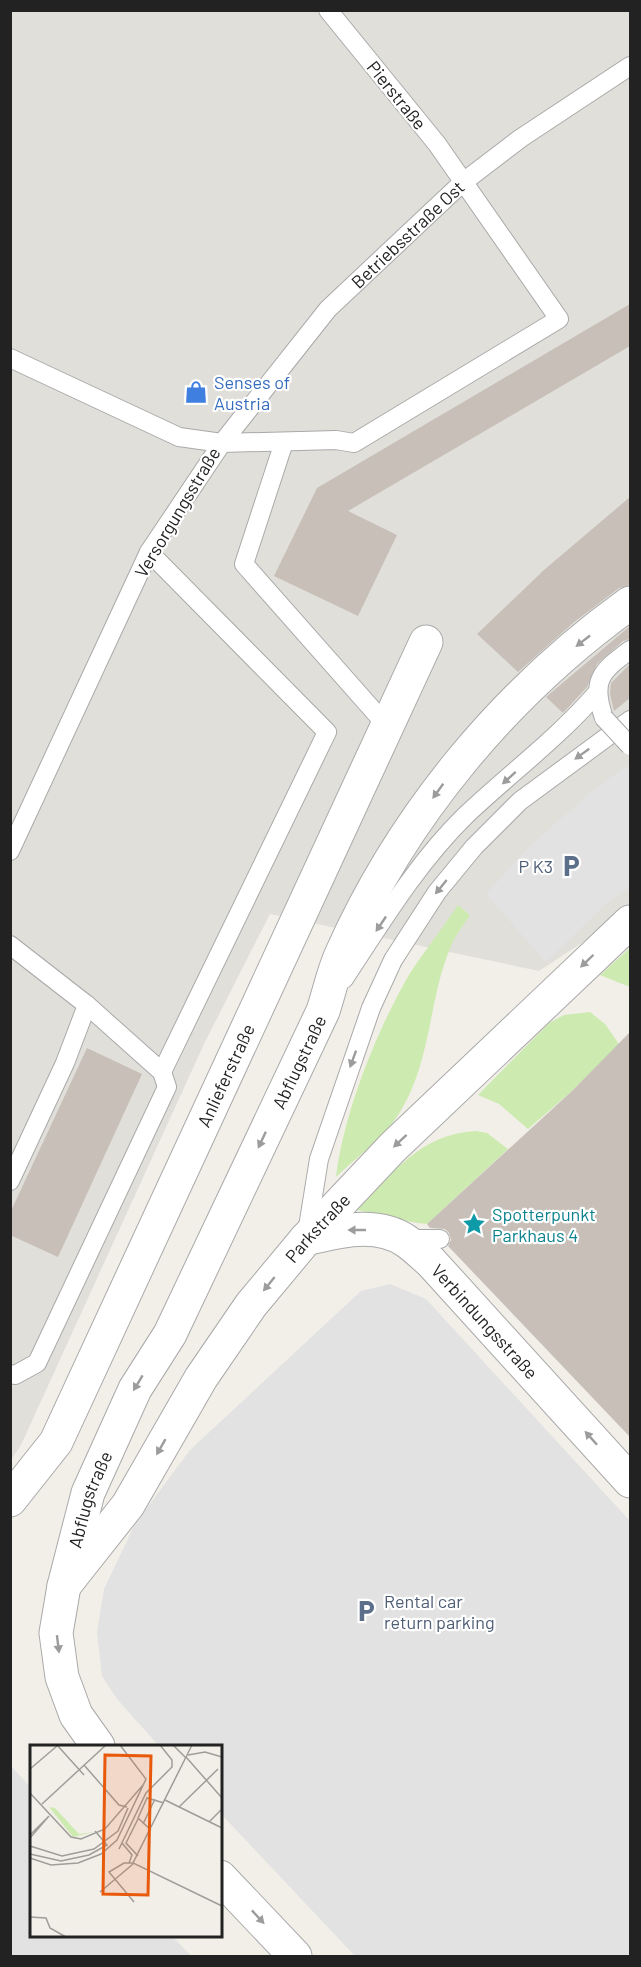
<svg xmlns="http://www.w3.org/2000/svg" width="641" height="1967" font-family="Barlow,sans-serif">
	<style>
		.airport { fill: #e1dfda }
		.grass { fill: #cdebb0 }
		.parking { fill: #e2e2e2 }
		.building { fill: #c7bfb8 }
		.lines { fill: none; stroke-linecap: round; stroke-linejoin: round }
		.service-casing { stroke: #a9a9a9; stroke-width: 20 }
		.minor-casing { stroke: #a9a9a9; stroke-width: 35 }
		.tertiary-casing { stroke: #a9a9a9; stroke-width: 35 }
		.service { stroke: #fff; stroke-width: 18 }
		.minor { stroke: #fff; stroke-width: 33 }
		.tertiary { stroke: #fff; stroke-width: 33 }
		.service-bridge-casing { stroke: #a9a9a9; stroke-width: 20; stroke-linecap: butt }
		.service-bridge { stroke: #fff; stroke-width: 18 }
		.oneway { fill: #9c9c9c }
		.labels { text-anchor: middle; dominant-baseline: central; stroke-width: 4.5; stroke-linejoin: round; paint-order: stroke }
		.street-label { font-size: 18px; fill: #222; stroke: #fff }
		.shop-label { font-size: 18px; fill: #366cbe; stroke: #fff; text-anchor: start }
		.service-label { font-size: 18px; fill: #4e5e75; stroke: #fff; text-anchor: end }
		.culture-label { font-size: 18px; fill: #0d838f; stroke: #fff; text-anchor: start }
		.inset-road { fill: none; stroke: #9f9d99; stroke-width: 1.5 }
		.view { fill: #e8590c; fill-opacity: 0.15; stroke: #e8590c; stroke-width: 3 }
		.inset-edge { fill: none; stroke: #222; stroke-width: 3 }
	</style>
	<rect width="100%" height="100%" fill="#f2efe9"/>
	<polygon class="airport" points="11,11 630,11 630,911 539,971 270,914 204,1044 21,1445 11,1460"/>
	<g class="grass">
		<path d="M458 905 470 915C464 925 455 935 451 946 428 1000 432 1060 400 1112 385 1137 358 1156 336 1177 344 1111 377 1030 410 973 425 950 443 928 458 905Z"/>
		<polygon points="630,948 630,987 600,975"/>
		<polygon points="590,1012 605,1024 619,1044 572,1091 528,1129 499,1104 478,1095 549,1023 564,1015"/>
		<path d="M476 1131 487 1133 508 1149 427 1224C403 1222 381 1214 357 1210 394 1173 419 1134 476 1131Z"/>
	</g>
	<g class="parking">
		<polygon points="630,764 630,888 607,903 546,962 486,894 531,845 598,786"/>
		<polygon points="390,1284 426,1299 630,1521 630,1956 355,1956 221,1814 220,1746 159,1746 117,1699 102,1676 97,1632 104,1589 135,1524 190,1450 361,1291"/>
		<polygon points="11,1766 31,1788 32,1936 172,1936 191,1956 11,1956"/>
	</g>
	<g class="building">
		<polygon points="630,304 630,346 348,511 397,535 358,616 274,576 317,488"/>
		<polygon points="630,497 630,585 619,588 573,623 518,672 477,634 544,570"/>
		<polygon points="630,626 630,639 623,641 597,664 587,687 563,713 546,697"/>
		<polygon points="630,664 630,698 614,711 610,694 611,683"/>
		<polygon points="630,1032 630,1437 448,1246 451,1240 449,1233 445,1229 430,1228 427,1224 572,1091"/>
		<polygon points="87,1048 142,1074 58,1257 10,1235 10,1213"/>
	</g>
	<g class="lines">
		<g class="service-casing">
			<g id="service">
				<polyline points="10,358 179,437 222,443 149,552 10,851"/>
				<polyline points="284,442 244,564 387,726"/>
				<polyline points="222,443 336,440 354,443 559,319 437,144 328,10"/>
				<path id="s1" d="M222 443 328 309 462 183 521 138 630 66"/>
				<polyline points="149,552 327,732 162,1072"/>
				<path d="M604 718C591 681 600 672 630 650"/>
				<polyline points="10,945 87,1005 162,1072 167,1087 37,1363 15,1375 10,1374"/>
				<path d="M344 979C381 923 417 863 465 816 508 775 557 739 596 694"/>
				<polyline points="10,1181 65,1063 87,1005"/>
				<polyline points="307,1233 319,1159 371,1008 393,960 437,892 474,847 520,801 630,720"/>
				<polyline points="406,1239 440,1239"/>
			</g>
		</g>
		<g class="minor-casing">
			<g id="minor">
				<path id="s2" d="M306 1239C337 1231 377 1221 406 1241 415 1247 423 1255 431 1262L630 1481"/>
				<path id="s3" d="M10 1500 56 1442 426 642"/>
				<path id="s4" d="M64 1586 128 1505 201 1378 251 1305 306 1239 393 1147 630 922"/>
			</g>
		</g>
		<g class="tertiary-casing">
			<g id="tertiary">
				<path id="s5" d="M98 1746 76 1715 62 1677 56 1633 64 1586 88 1493 135 1389 170 1334 323 1011C329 993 333 973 341 955 403 815 506 692 630 603"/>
				<polyline points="220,1877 295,1956"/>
			</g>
		</g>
		<use href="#service" class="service"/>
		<use href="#minor" class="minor"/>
		<use href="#tertiary" class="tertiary"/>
		<g class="service-bridge-casing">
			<polyline id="service-bridge" points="604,718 630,746"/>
		</g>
		<use href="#service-bridge" class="service-bridge"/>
	</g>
	<defs><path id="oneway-solid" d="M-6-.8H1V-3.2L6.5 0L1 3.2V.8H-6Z" transform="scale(1.5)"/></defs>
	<g class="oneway">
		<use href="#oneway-solid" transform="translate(583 641) rotate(142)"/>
		<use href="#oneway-solid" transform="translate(582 754) rotate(144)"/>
		<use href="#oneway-solid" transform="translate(509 778) rotate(138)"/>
		<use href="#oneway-solid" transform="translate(438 791) rotate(126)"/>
		<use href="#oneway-solid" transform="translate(441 887) rotate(129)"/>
		<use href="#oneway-solid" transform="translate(381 924) rotate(124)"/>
		<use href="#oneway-solid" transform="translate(587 961) rotate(136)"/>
		<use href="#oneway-solid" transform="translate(353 1059) rotate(110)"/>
		<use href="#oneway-solid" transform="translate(262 1140) rotate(115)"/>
		<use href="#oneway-solid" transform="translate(400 1141) rotate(137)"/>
		<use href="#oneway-solid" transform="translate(357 1230) rotate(-180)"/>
		<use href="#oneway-solid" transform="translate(269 1284) rotate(129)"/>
		<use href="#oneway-solid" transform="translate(138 1383) rotate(121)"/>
		<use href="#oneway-solid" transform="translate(591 1438) rotate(-132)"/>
		<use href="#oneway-solid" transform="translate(161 1447) rotate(120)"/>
		<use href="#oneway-solid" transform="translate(58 1644) rotate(83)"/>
		<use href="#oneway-solid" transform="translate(258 1917) rotate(47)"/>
	</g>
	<defs>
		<g id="shop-bare" transform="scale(1.8)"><path d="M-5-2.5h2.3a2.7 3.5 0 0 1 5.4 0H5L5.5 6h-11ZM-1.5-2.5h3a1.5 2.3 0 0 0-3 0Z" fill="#3f7fe0" stroke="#fff" stroke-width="2.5" paint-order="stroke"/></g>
		<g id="parking-bare" transform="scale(1.8)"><path d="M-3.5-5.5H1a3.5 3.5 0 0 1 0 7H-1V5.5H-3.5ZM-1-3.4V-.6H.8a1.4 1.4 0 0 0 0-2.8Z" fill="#5c6f8a" stroke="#fff" stroke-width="2.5" paint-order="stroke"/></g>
		<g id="sight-bare" transform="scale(1.8)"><path d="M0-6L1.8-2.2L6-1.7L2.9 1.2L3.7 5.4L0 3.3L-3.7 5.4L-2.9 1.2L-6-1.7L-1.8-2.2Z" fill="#0f9aa8" stroke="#fff" stroke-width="2.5" paint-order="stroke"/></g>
	</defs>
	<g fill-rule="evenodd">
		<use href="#shop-bare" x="196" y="392"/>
		<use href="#parking-bare" x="571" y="866"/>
		<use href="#sight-bare" x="474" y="1224"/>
		<use href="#parking-bare" x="366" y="1611"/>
	</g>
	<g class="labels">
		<g class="street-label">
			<text transform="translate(397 95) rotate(51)">Pierstraße</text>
			<text stroke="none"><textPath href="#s1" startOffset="280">Betriebsstraße Ost</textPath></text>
			<text transform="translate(177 512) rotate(-59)">Versorgungsstraße</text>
			<text stroke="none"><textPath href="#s5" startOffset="747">Abflugstraße</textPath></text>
			<text stroke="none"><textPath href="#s3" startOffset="478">Anlieferstraße</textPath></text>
			<text stroke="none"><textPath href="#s4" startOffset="440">Parkstraße</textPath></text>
			<text stroke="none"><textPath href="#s2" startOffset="216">Verbindungsstraße</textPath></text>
			<text stroke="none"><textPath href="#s5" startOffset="261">Abflugstraße</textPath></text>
		</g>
		<g class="shop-label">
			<text x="214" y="382">Senses of<tspan x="214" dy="21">Austria</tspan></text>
		</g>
		<g class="service-label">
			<text x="553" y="866">P K3</text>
			<text x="384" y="1601" text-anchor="start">Rental car<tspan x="384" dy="21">return parking</tspan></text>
		</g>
		<g class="culture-label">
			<text x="492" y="1214">Spotterpunkt<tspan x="492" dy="21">Parkhaus 4</tspan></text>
		</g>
	</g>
	<g transform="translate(30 1745)">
		<rect width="192" height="192" fill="#f2efe9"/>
		<path d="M19 62 25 63 49 89 64 87 43 92Z" fill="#cdebb0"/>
		<path class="inset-road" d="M27 0 54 30M143 0 156 13M162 0 103 118 192 161M158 10 175 7 192 12M156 12 192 53M54 20 89 60 97 62M0 24 27 1M0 48 41 92 51 94 75 84 113 40M135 55 192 83M12 59 76 0M149 62 188 24M108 74 96 98 108 111M179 77 192 64M113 79 125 54M121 85 108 73 117 53 134 58M0 90 18 72M0 93 19 71M92 98 102 110 99 118M0 101 32 111 64 104 88 86 98 63M89 104 116 48 142 22V15L130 0M0 109 31 116 59 110 77 100 65 86M0 113 21 120 48 118 71 109 87 95 116 34 90 0M103 118H94L79 127 104 157M70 147 103 119M0 172 16 173 20 183 36 192"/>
		<path class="view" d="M75 10 121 11 118 150 73 149Z"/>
		<rect width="192" height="192" class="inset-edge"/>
	</g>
	<rect width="641" height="1967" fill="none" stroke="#222222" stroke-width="24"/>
</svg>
